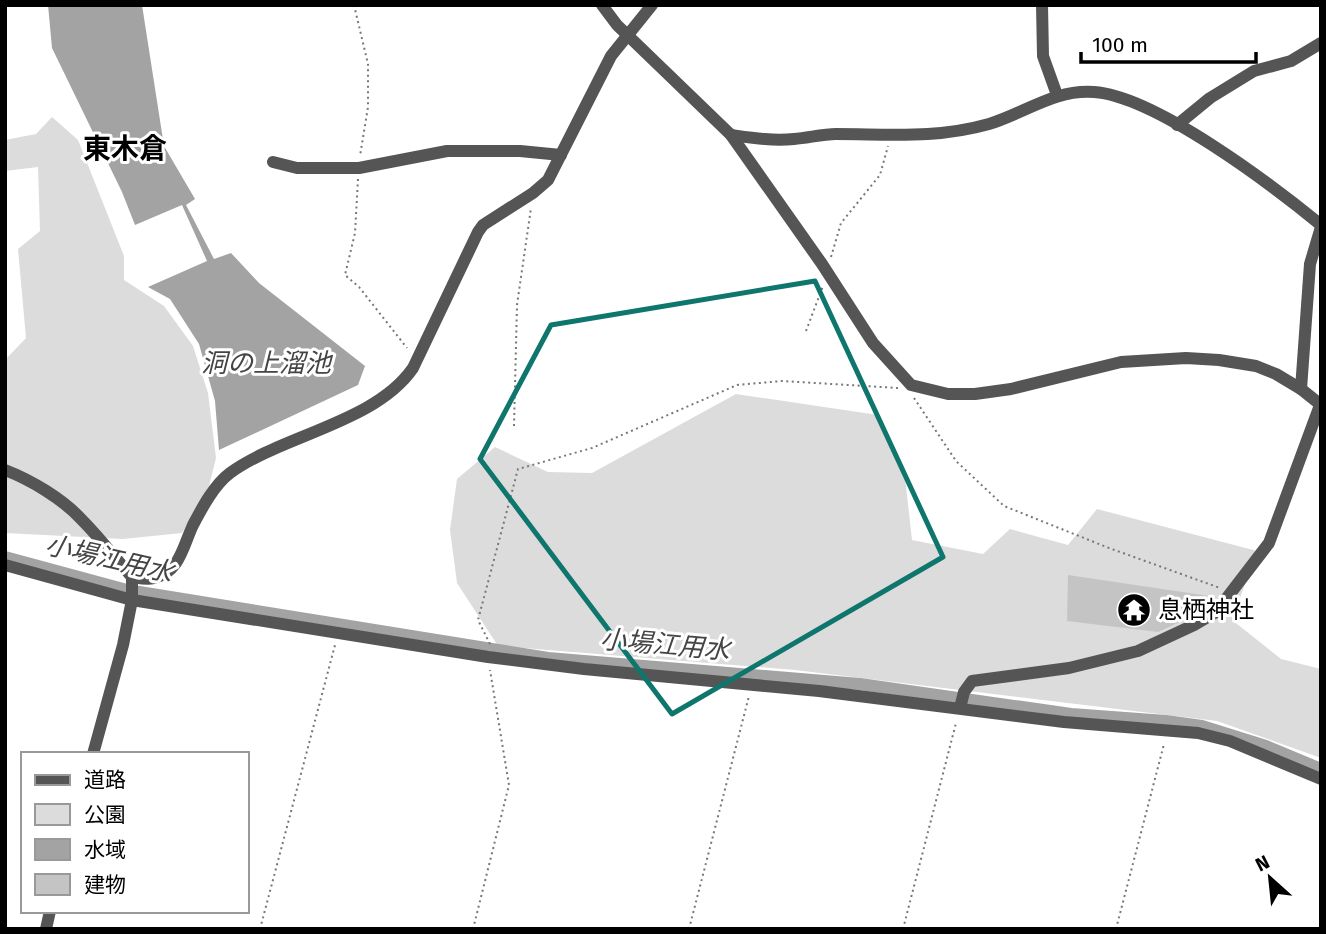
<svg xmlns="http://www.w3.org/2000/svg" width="1326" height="934" font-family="'Fira Sans','Noto Sans JP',sans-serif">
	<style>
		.green { fill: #dcdcdc }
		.water { fill: #a3a3a3 }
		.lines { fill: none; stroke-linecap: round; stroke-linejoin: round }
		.canal { stroke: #a3a3a3; stroke-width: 12 }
		.building { fill: #c4c4c4 }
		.path { stroke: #777; stroke-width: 2; stroke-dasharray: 2 3.5; stroke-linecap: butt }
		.minor { stroke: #555; stroke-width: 12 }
		.marked { fill: none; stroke: #0f766e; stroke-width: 5; stroke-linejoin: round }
		.labels { text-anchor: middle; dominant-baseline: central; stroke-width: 6; stroke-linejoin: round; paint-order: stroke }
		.poi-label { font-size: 24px; fill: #000; stroke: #fff; text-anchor: start }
		.water-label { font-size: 26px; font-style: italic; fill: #444; stroke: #fff }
		.quarter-label { font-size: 28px; font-weight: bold; fill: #000; stroke: #fff }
	</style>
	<rect width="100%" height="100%" fill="#fff"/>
	<g class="green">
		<polygon points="52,117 78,140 124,256 124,280 164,306 193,346 208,393 216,458 209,486 182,533 123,539 5,533 5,360 26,338 18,249 40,231 38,167 5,171 5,140 36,134"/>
		<polygon points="736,394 878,415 905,477 912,540 983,554 1010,529 1068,545 1097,509 1257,551 1232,620 1281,659 1321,669 1321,758 1217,721 795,670 498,646 457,583 450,530 457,479 495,447 548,472 592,473"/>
	</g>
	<polygon class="water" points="48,5 142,5 164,146 195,199 186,205 214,259 231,253 259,283 365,366 358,385 219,450 215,401 199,344 170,299 148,287 207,261 182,205 135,225 122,192 52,48"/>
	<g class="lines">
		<polyline class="canal" points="5,557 127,590 548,658 860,684 1071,714 1166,721 1202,726 1266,746 1321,769"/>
	</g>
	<polygon class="building" points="1068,575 1216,597 1184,620 1158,632 1067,621"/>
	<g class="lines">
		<g class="path">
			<polyline points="354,5 368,64 368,107 360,156"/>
			<polyline points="358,179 355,233 345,275 359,287 407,348"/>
			<polyline points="831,257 841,223 880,175 888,146"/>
			<polyline points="806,331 823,286"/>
			<polyline points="914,398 956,461 1004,506 1109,548 1220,588"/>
			<polyline points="514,426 517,305 531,208"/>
			<polyline points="490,644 478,620 518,469 592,448 737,385 782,381 898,388"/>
			<polyline points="260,929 335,645"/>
			<polyline points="473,929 509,785 490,670"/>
			<polyline points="689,929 749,696"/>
			<polyline points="903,929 956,723"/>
			<polyline points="1116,929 1164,744"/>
		</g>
		<g class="minor">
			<polyline points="602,5 617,25 731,135 822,264 873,343 911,385 948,394 975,394 1011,389 1121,362 1186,358 1219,360 1256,366 1276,374 1301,389 1321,405"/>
			<polyline points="1042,5 1043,56 1057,95"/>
			<polyline points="1177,125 1210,98 1254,71 1291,61 1321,43"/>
			<path d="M731 135C753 138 772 141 794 139 808 138 822 134 836 134 889 134 936 139 989 124 1025 113 1055 89 1094 92 1155 96 1272 185 1321 225"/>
			<polyline points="273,162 297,168 359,168 447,151 520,151 561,155"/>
			<polyline points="1301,389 1310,264 1321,227"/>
			<path d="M5 470C31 480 63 499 82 520 100 538 115 558 132 577V600L123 645 93 754"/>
			<polyline points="5,565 132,600 488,657 584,669 819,691 1064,722 1198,733 1230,741 1321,779"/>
			<path d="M132 577C139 578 147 580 154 578 180 572 183 546 193 525 202 508 214 485 230 473 282 435 375 423 413 368L478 232 483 225 533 193 548 180 611 56 652 5"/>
			<polyline points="960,708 964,692 972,681 1069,668 1138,651 1194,625 1216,612 1269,543 1320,405"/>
			<polyline points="46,929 50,911"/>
		</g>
	</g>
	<path class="marked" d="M815 281 943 557 672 714 480 459 551 325Z"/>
	<defs>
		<g id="temple-disc" transform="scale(1.75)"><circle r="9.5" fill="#000" stroke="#fff"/><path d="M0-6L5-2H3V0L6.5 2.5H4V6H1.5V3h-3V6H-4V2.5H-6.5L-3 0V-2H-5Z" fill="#fff"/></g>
	</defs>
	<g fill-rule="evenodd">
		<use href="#temple-disc" x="1134" y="610"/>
	</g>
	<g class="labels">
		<g class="poi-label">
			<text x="1158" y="610">息栖神社</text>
		</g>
		<g class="water-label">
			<text x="266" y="363">洞の上溜池</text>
			<text transform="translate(109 559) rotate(13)">小場江用水</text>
			<text transform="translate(665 645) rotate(5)">小場江用水</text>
		</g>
		<g class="quarter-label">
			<text x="125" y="148">東木倉</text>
		</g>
	</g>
	<rect width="1326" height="934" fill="none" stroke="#000000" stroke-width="14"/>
	<rect x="21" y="752" width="228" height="161" fill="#ffffff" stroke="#999999" stroke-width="2"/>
	<rect x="35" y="775" width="35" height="10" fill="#555555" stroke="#999999" stroke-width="2"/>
	<text x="84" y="787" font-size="21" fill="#000000">道路</text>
	<rect x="35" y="804" width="35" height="21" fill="#dcdcdc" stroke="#999999" stroke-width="2"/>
	<text x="84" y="822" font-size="21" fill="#000000">公園</text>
	<rect x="35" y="839" width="35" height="21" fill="#a3a3a3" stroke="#999999" stroke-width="2"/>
	<text x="84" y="857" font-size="21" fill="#000000">水域</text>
	<rect x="35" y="874" width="35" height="21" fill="#c4c4c4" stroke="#999999" stroke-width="2"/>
	<text x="84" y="892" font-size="21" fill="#000000">建物</text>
	<g transform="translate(1270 878) rotate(333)" stroke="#ffffff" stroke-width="5" paint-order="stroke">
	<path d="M0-5L12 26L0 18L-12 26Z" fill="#000000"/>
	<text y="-10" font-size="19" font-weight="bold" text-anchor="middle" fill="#000000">N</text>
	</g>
	<path d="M1081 52v10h175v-10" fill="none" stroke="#000000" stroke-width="3.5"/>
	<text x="1092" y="52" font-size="21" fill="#000000" stroke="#ffffff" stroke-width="5" paint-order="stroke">100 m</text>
</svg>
